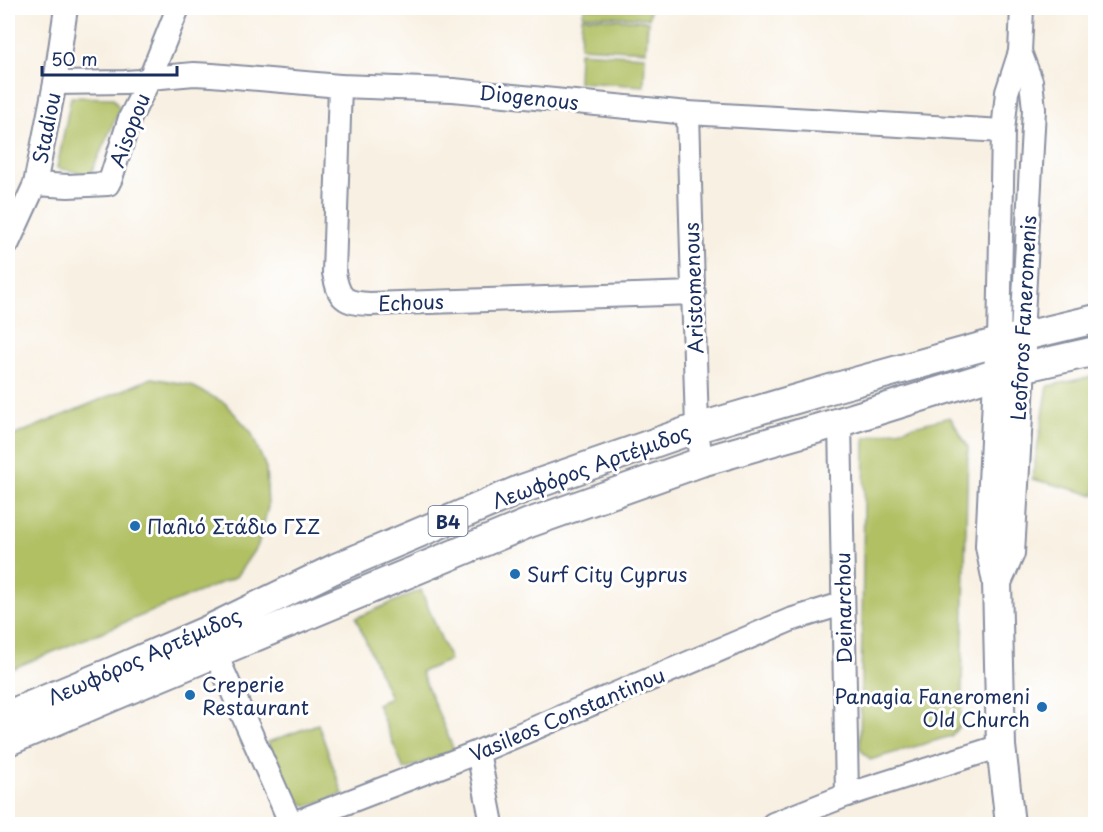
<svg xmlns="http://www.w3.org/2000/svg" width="1103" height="832" font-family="'Playpen Sans',sans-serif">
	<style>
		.green { fill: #b1c063; stroke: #667860; stroke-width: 1.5 }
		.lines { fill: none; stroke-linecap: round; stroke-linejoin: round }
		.minor-casing { stroke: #8a90a0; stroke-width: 26 }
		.major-casing { stroke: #8a90a0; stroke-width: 32 }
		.minor { stroke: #fff; stroke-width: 22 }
		.major { stroke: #fff; stroke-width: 28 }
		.poi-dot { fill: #1f6fb2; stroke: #fff; stroke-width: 2 }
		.labels { text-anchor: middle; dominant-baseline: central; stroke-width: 6; stroke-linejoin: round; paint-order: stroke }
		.shield { fill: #fff; stroke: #5f6d8e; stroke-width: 1.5 }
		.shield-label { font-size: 18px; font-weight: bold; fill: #1b2f5e }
		.street-label { font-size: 20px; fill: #1b2f5e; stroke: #fff }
		.poi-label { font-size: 20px; fill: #1b2f5e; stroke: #fff; text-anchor: start }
	</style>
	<rect width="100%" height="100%" fill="#fff"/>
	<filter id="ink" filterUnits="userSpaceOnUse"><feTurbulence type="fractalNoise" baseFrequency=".0167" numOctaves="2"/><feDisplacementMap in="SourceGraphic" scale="12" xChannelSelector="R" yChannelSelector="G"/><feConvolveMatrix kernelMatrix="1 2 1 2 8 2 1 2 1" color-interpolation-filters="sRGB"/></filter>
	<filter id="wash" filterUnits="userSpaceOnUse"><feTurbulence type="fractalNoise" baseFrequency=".008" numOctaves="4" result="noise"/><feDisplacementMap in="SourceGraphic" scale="24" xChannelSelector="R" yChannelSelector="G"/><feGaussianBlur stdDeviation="1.35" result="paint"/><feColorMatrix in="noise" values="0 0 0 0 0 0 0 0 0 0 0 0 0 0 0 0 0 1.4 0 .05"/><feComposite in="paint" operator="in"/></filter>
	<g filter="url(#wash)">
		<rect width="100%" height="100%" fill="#f8f0e2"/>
		<g class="green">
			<polygon points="584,8 650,8 649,18 583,15"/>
			<polygon points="582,17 648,21 646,51 580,47"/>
			<polygon points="579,52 645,56 644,86 578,82"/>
			<polygon points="71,97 113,98 120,109 90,175 57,168"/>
			<polygon points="1095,376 1095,495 1032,479 1048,386"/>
			<polygon points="152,378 190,385 225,403 251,432 266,468 268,507 258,545 236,577 14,668 8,667 8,438"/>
			<polygon points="950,417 968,447 961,724 951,736 870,760 860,749 865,438"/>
			<polygon points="421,590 450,660 421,672 454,750 404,770 377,704 390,698 356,618"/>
			<polygon points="318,724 343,794 308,806 287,796 268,742"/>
		</g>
	</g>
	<g filter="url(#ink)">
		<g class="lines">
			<g class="minor-casing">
				<g id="minor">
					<polyline points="1020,52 1031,81 1034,109 1022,336"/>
					<polyline points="55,83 125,82 140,81 150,78 194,74 212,75 340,86 453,90 688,113 1003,131"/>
					<path d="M340 86 334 273C339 299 344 303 370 304L694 293"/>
					<polyline points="688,113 697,428 701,462"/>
					<polyline points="35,184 68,186 108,184 111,178 130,118 150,78 178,8"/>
					<polyline points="8,243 35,184 55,83 66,8"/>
					<polyline points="999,342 1003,131 1007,92 1020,52 1022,8"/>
					<polyline points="840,422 847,795"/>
					<polyline points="209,639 291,824"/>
					<polyline points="478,752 492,824"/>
					<polyline points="291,824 478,752 790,620 842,604"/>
					<polyline points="773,824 847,795 1001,746"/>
				</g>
			</g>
			<g class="major-casing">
				<g id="major">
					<polyline points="999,356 990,546 997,582 1001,746 1010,824"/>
					<polyline points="997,582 1010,553 1022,348"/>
					<polyline points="8,715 107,674 206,631 336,568 522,489 697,428 837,387 999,342 1096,319"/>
					<polyline points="8,741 144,683 529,523 701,462 840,422 998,373 1096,351"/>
				</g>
			</g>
			<use href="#minor" class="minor"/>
			<use href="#major" class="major"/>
		</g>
	</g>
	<g class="poi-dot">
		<circle cx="135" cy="526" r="6"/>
		<circle cx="515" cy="574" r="6"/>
		<circle cx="190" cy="695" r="6"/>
		<circle cx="1042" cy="707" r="6"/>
	</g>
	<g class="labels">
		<rect class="shield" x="428.5" y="506" width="39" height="30" rx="4.5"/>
		<g class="shield-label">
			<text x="448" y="521">B4</text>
		</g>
		<g class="street-label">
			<text transform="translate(529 97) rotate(6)">Diogenous</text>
			<text transform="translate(46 128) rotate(-79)">Stadiou</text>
			<text transform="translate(129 130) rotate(-69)">Aisopou</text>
			<text transform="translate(693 288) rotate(-92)">Aristomenous</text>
			<text transform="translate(411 302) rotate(-2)">Echous</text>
			<text transform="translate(1023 318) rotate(-87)">Leoforos Faneromenis</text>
			<text transform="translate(591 466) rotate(-20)">Λεωφόρος Αρτέμιδος</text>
			<text transform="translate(843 608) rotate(-91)">Deinarchou</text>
			<text transform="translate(144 656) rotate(-24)">Λεωφόρος Αρτέμιδος</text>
			<text transform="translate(567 714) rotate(-23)">Vasileos Constantinou</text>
		</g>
		<g class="poi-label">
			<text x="147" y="526">Παλιό Στάδιο ΓΣΖ</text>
			<text x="527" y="574">Surf City Cyprus</text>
			<text x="202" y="684">Creperie<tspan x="202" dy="23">Restaurant</tspan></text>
			<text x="1030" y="696" text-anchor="end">Panagia Faneromeni<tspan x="1030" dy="23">Old Church</tspan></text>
		</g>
	</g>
	<rect width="1103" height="832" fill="none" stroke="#fff" stroke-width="30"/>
	<path d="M42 66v9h135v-9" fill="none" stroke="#1b2f5e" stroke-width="3"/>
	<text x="51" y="66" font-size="18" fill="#1b2f5e" stroke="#ffffff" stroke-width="4.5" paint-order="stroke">50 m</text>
</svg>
